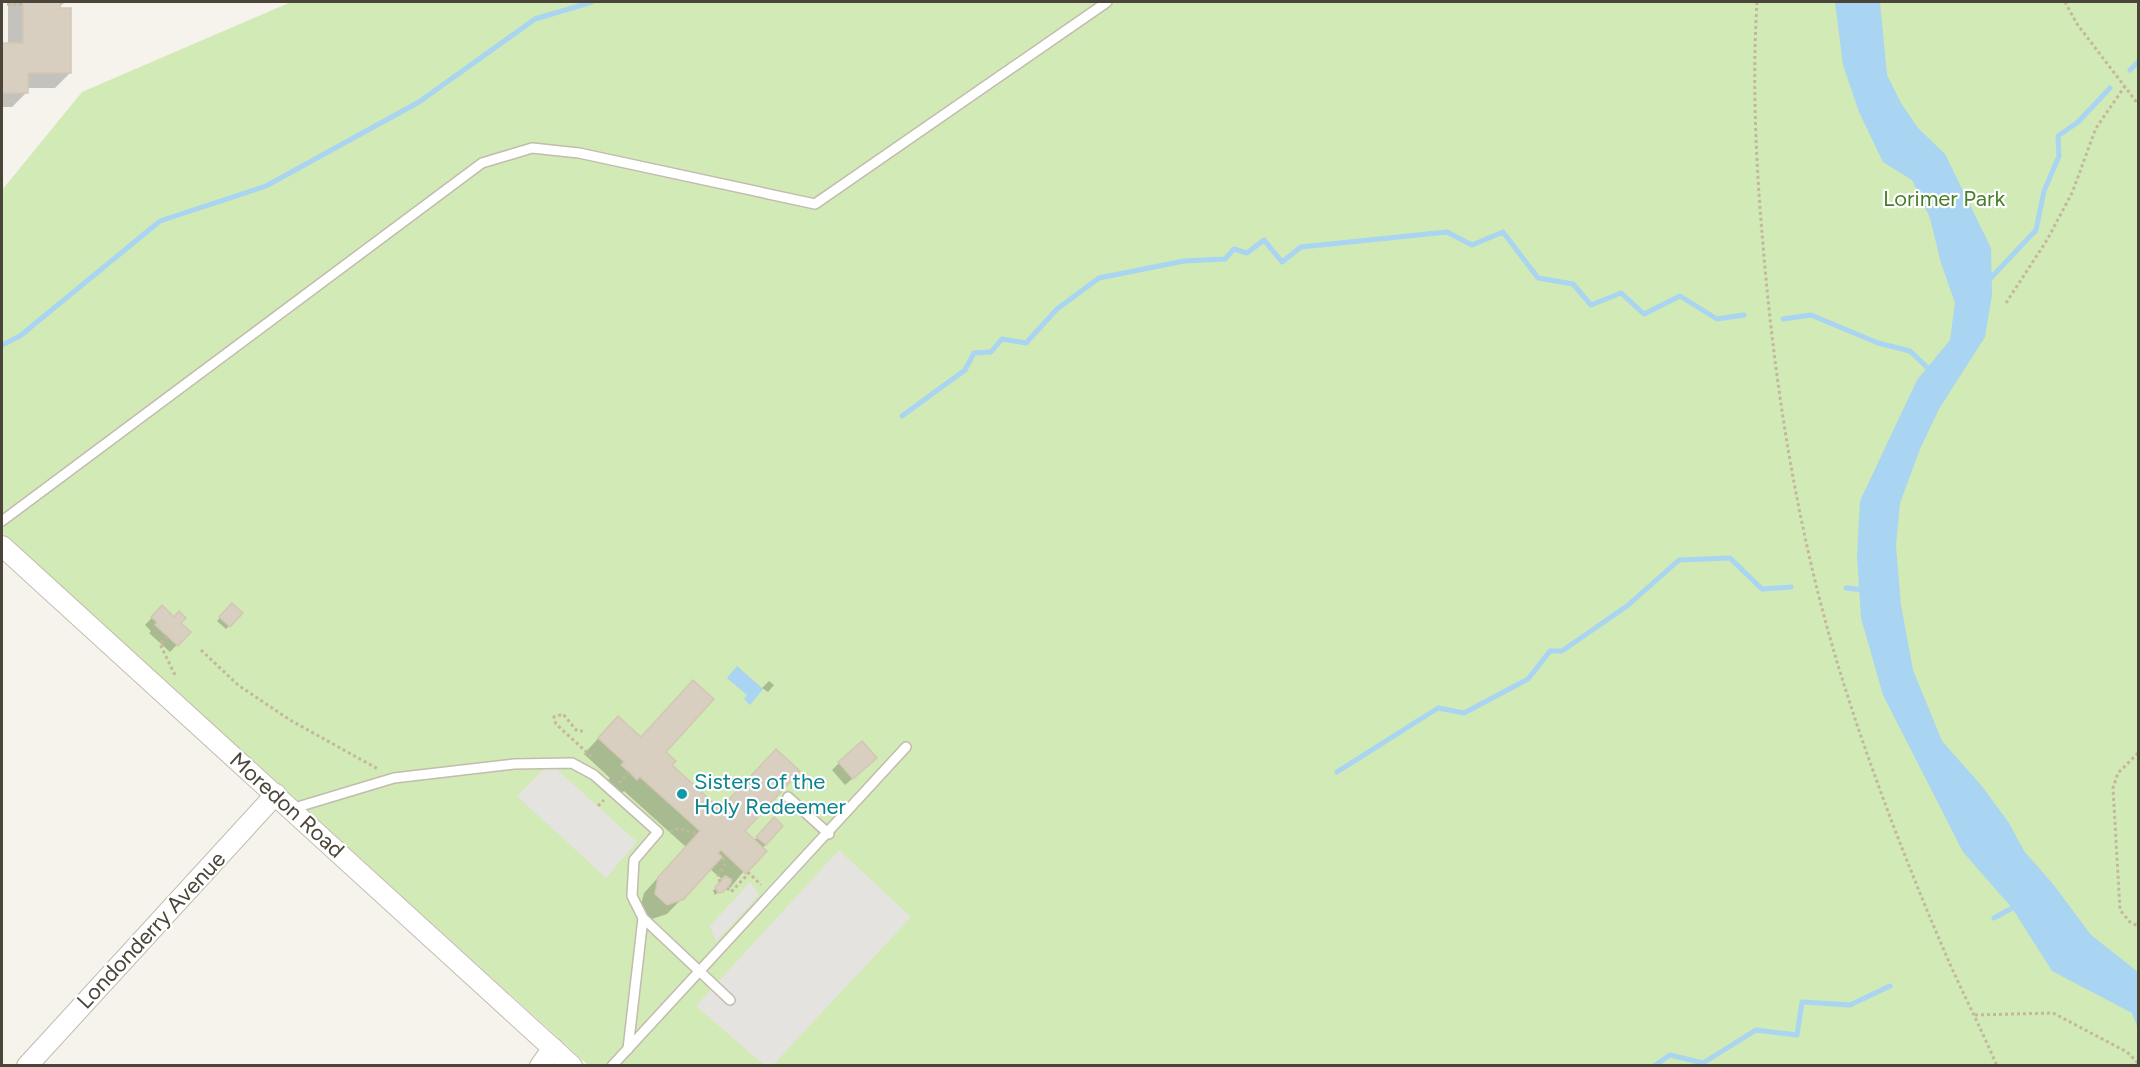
<svg xmlns="http://www.w3.org/2000/svg" width="2140" height="1067" font-family="Figtree,sans-serif">
	<style>
		.green { fill: #d2eab5 }
		.parking { fill: #e5e3e0 }
		.water { fill: #a9d4f2 }
		.shadow { fill: #0003 }
		.lines { fill: none; stroke-linecap: round; stroke-linejoin: round }
		.stream { stroke: #a9d4f2; stroke-width: 5 }
		.building { fill: #d8cfc1; stroke: #d3c7b4; stroke-width: 1.5 }
		.lane-casing { stroke: #c2bbae; stroke-width: 12 }
		.street-casing { stroke: #c2bbae; stroke-width: 22 }
		.path { stroke: #c4b79f; stroke-width: 3; stroke-dasharray: 3 3; stroke-linecap: butt }
		.lane { stroke: #fff; stroke-width: 9 }
		.street { stroke: #fff; stroke-width: 20 }
		.culture-dot { fill: #0f9aa8; stroke: #fff; stroke-width: 2 }
		.labels { text-anchor: middle; dominant-baseline: central; stroke-width: 4.5; stroke-linejoin: round; paint-order: stroke }
		.park-label { font-size: 22px; fill: #4a7f2a; stroke: #fff }
		.culture-label { font-size: 22px; fill: #0d838f; stroke: #fff; text-anchor: start }
		.street-label { font-size: 22px; fill: #4b4439; stroke: #fff }
	</style>
	<rect width="100%" height="100%" fill="#f6f3ec"/>
	<polygon class="green" points="291,2 2138,2 2138,1065 588,1065 2,533 2,190 82,92"/>
	<g class="parking">
		<polygon points="550,763 637,842 606,878 517,796"/>
		<polygon points="839,850 911,917 773,1065 764,1065 696,1006"/>
		<polygon points="750,882 759,895 716,942 710,926"/>
	</g>
	<g class="water">
		<polygon points="1835,2 1880,2 1887,75 1901,103 1918,128 1945,154 1991,248 1992,295 1985,337 1939,409 1920,449 1900,503 1896,546 1901,605 1913,670 1942,741 1981,785 2009,823 2024,851 2053,884 2091,935 2138,972 2138,1029 2132,1013 2052,971 2012,908 1963,852 1883,695 1861,618 1857,557 1860,501 1917,380 1950,340 1955,303 1941,263 1930,218 1912,180 1883,162 1859,112 1843,65"/>
		<polygon points="737,666 763,689 750,705 744,699 747,695 727,678"/>
	</g>
	<g class="shadow">
		<polygon points="8,2 65,2 57,9 70,73 55,88 27,88 27,92 12,107 2,107 2,44 8,44"/>
		<polygon points="232,605 241,613 226,629 217,621"/>
		<polygon points="162,607 189,632 170,652 149,633 151,631 145,625"/>
		<polygon points="769,681 774,685 768,692 762,688"/>
		<polygon points="603,733 641,739 664,752 670,765 754,841 774,819 781,826 730,888 727,885 715,895 713,891 723,880 710,869 667,914 652,919 640,909 644,893 686,847 624,791 621,793 607,781 610,778 584,754"/>
		<polygon points="839,763 868,765 845,785 832,770"/>
	</g>
	<g class="lines">
		<g class="stream">
			<polyline points="2130,70 2138,62"/>
			<polyline points="1987,282 2036,230 2044,191 2059,156 2058,136 2078,122 2110,88"/>
			<polyline points="1783,319 1811,315 1878,343 1910,351 1932,372"/>
			<polyline points="2,345 20,336 160,221 266,186 419,102 535,19 592,2"/>
			<polyline points="902,416 965,370 974,353 991,352 1002,339 1026,343 1057,309 1099,278 1184,261 1225,259 1234,249 1247,253 1264,240 1282,262 1301,247 1447,232 1472,245 1503,232 1538,278 1573,284 1591,305 1621,293 1644,314 1680,296 1717,319 1744,315"/>
			<polyline points="1846,588 1865,590"/>
			<polyline points="1337,772 1438,708 1464,713 1528,679 1550,651 1562,651 1627,606 1679,560 1730,558 1762,589 1791,587"/>
			<polyline points="1994,918 2016,906"/>
			<polyline points="1654,1066 1670,1055 1703,1063 1756,1030 1797,1035 1802,1002 1850,1005 1890,986"/>
		</g>
	</g>
	<g class="building">
		<polygon points="23,2 60,2 60,8 71,8 71,73 28,73 28,93 2,93 2,43 23,43"/>
		<polygon points="232,603 243,613 230,627 219,617"/>
		<polygon points="162,605 174,617 179,611 186,618 181,623 191,632 178,646 155,625 157,622 151,617"/>
		<polygon points="693,680 714,699 666,752 676,761 672,765 720,809 776,749 800,771 745,831 767,851 746,874 721,850 718,853 722,857 684,899 667,905 655,894 658,877 700,831 640,777 637,780 629,772 621,765 624,762 598,738 618,716 641,737"/>
		<polygon points="862,741 877,758 853,779 838,762"/>
		<polygon points="774,817 783,826 766,845 756,837"/>
		<polygon points="725,876 731,879 731,883 723,892 718,893 715,887"/>
	</g>
	<g class="lines">
		<g class="lane-casing">
			<g id="lane">
				<polyline points="2,521 482,163 532,148 579,153 815,204 1107,2"/>
				<polyline points="788,797 829,834"/>
				<polyline points="291,809 394,778 514,764 572,763 594,775 658,832 634,860 632,896 643,918 730,1000"/>
				<polyline points="628,1049 643,918"/>
				<polyline points="612,1066 906,747"/>
			</g>
		</g>
		<g class="street-casing">
			<g id="street">
				<polyline points="2,546 572,1066"/>
				<polyline points="27,1066 276,794"/>
				<polyline points="540,1066 553,1048"/>
			</g>
		</g>
		<g class="path">
			<path d="M1757 2C1752 83 1756 164 1763 245 1775 390 1798 536 1841 675 1869 766 1908 867 1946 955 1962 992 1981 1028 1997 1066"/>
			<polyline points="2065,2 2077,24 2138,104"/>
			<polyline points="7,4 23,4"/>
			<polyline points="2006,303 2047,240 2072,193 2096,128 2125,86"/>
			<polyline points="167,636 160,644 175,675"/>
			<polyline points="201,650 238,685 290,720 378,769"/>
			<polyline points="583,731 577,731 563,714 554,717 556,724 594,759"/>
			<polyline points="2138,753 2118,773 2113,788 2120,910 2130,922 2138,926"/>
			<polyline points="619,783 629,772"/>
			<polyline points="598,806 604,800"/>
			<polyline points="670,832 679,828 697,834"/>
			<polyline points="720,882 718,875 725,865 722,854"/>
			<polyline points="727,888 731,892 749,873 761,885"/>
			<polyline points="1975,1015 2053,1013 2127,1052 2138,1063"/>
		</g>
		<use href="#lane" class="lane"/>
		<use href="#street" class="street"/>
	</g>
	<circle class="culture-dot" cx="682" cy="794" r="6"/>
	<g class="labels">
		<g class="park-label">
			<text x="1944" y="198">Lorimer Park</text>
		</g>
		<g class="culture-label">
			<text x="694" y="781">Sisters of the<tspan x="694" dy="25">Holy Redeemer</tspan></text>
		</g>
		<g class="street-label">
			<text transform="translate(287 805) rotate(42)">Moredon Road</text>
			<text transform="translate(151 930) rotate(-47)">Londonderry Avenue</text>
		</g>
	</g>
	<rect width="2140" height="1067" fill="none" stroke="#4b4439" stroke-width="6"/>
</svg>
